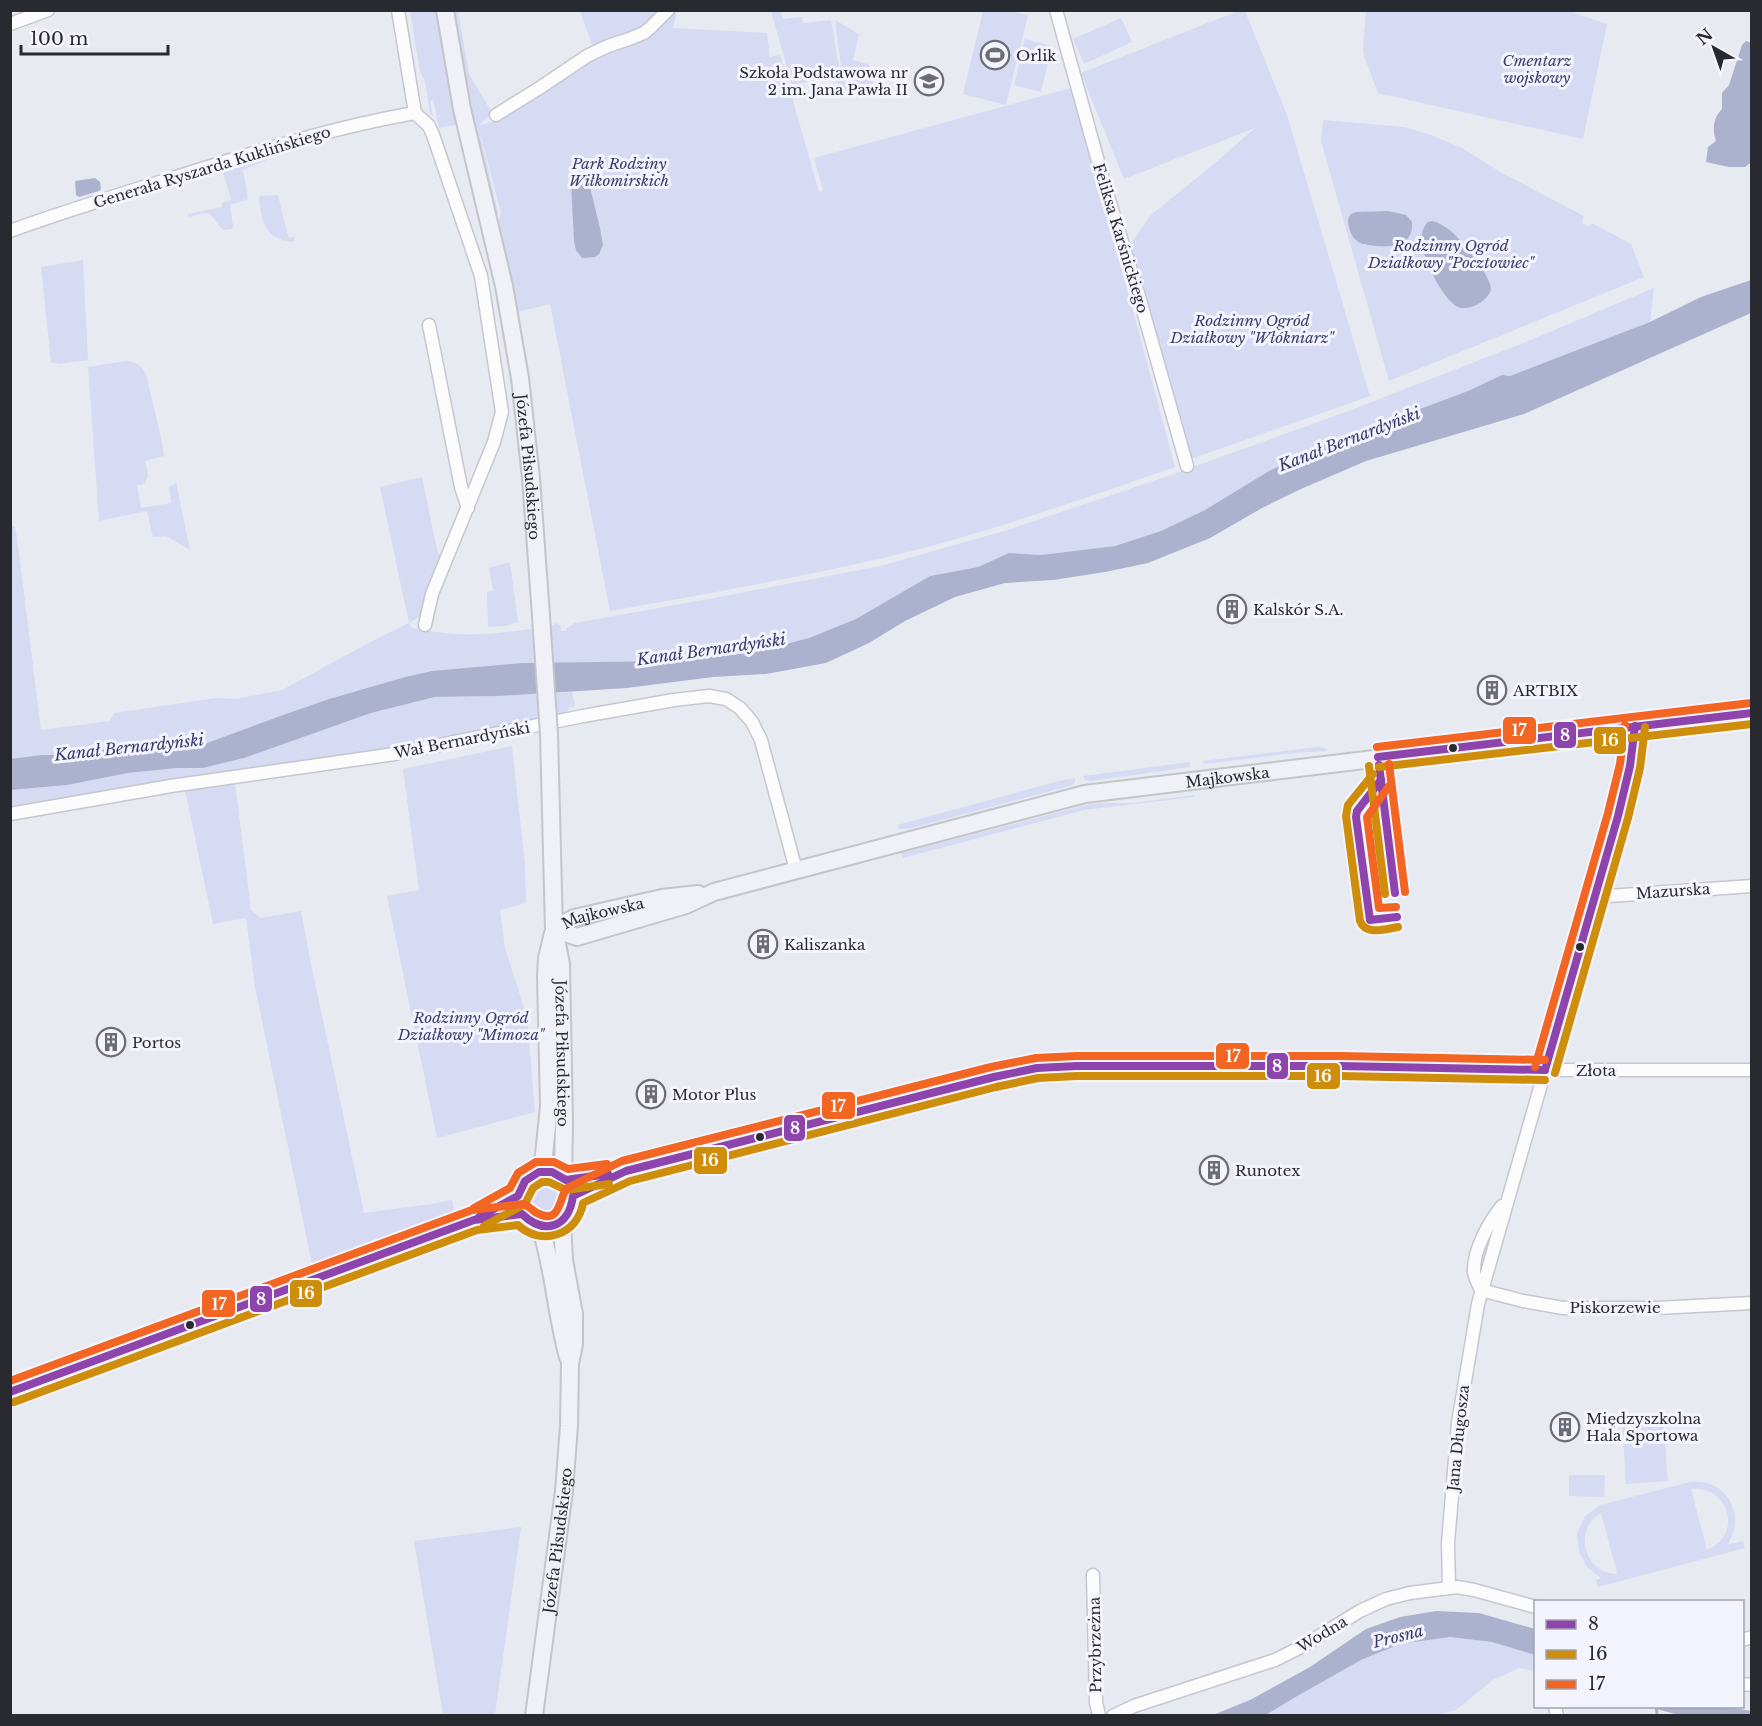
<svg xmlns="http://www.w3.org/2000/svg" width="1762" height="1726" font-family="'Libre Baskerville',serif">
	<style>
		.green { fill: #d6daf3; fill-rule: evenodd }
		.water { fill: #acb1ce }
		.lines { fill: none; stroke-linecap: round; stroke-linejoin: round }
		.stream { stroke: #acb1ce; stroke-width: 3 }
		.minor-casing { stroke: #c6c7ce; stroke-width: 15 }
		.major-casing { stroke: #c4c5c9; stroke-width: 20 }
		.minor { stroke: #fcfcfd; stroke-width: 12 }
		.major { stroke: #f0f1f6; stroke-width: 16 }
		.major-bridge-casing { stroke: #c4c5c9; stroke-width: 20; stroke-linecap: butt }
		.major-bridge { stroke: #f0f1f6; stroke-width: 16 }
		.bus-1-casing { stroke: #f3f4fd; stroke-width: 12 }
		.bus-2-casing { stroke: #f3f4fd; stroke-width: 12 }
		.bus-3-casing { stroke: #f3f4fd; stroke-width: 12 }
		.bus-1 { stroke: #8e44ad; stroke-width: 8 }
		.bus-2 { stroke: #ce8d0a; stroke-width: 8 }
		.bus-3 { stroke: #f26522; stroke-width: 8 }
		.bus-dot { fill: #292a30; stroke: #f3f4fd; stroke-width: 2 }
		.labels { text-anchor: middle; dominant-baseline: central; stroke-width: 6; stroke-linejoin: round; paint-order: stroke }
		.poi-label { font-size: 15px; fill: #292a30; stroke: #f3f4fd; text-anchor: start }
		.park-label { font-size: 15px; font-style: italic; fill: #3a3d70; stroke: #f3f4fd }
		.street-label { font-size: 15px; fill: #292a30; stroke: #f3f4fd }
		.water-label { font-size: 16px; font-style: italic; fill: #36396c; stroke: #f3f4fd }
		.line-badge { stroke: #f3f4fd; stroke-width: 2 }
		.badge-label { font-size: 16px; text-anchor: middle; font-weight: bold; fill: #fff }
	</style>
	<rect width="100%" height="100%" fill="#e8eaf2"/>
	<g class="green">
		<polygon points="410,11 439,11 460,124 439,128 433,100 430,101 433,117 430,113 425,81 420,72"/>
		<path d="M451 11H458L469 74 492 113 479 125 493 122 543 91 596 56 580 11H677L673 28 767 33 770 57 780 55 819 192 823 191 814 158 1071 88 1087 144H1088L1175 467C1076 501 977 537 874 560 787 580 698 595 610 611L550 304 517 312 498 223 501 213 478 125 498 213 492 216 471 127Z"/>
		<polygon points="771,11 781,11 783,19 802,17 803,23 831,20 840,74 792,85"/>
		<polygon points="983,11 1010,11 1028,15 1006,105 963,94"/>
		<polygon points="1238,11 1245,11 1287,115 1370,396 1191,459 1130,245 1151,215 1214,164 1255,128 1124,179 1081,73"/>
		<polygon points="1366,11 1569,11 1607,24 1583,139 1378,93 1364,56 1363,47"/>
		<polygon points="1121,18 1132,42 1084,64 1073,39"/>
		<path d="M835 20 859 34 853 60 868 64C876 76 876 90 862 97L850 94 836 82 842 74Z"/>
		<polygon points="1025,39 1052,46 1041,92 1014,85"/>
		<polygon points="1323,120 1404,127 1431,135 1462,148 1502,173 1584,216 1582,223 1589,227 1592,223 1631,244 1644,277 1389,381 1321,141"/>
		<path d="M281 151 269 159 243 170 248 199 230 205 233 226 232 229 223 230C207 212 215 210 188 217V214L222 207V203L231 200 222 168Z"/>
		<path d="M278 195 287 233 289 238 294 237 295 241C288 242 286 241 280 239 262 232 261 214 259 196Z"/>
		<polygon points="83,260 88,360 59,364 51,362 41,267"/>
		<path d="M1654 288 1650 322 1510 376 1502 375 1468 391 1324 445 1269 471 1205 510 1161 531 1115 546 1041 555 1009 553 978 567 930 576 856 619 809 638 750 653 668 661 521 663 432 671 405 677 329 699 283 715 196 747H122L66 755H42L11 759 10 526 15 527 17 537 41 730 110 721 114 713 216 698 236 699 282 690 376 639 409 623 380 487 422 477 438 554 444 555 421 616 409 623 412 628C426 630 440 633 454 634 488 636 520 631 553 625L557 623 560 625 561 631H566V629L575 623 714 598 880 566 1004 531 1171 475 1351 410 1526 342Z"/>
		<path d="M126 361C136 362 141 365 146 374L162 442 164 456 145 461 148 475 145 484 137 485 141 508 171 503 169 487 176 482 190 550 166 536 153 537 147 511 99 521 88 367Z"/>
		<polygon points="510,562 518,622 505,626 488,627 487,592 493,591 489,568"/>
		<polygon points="572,692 575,706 569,708 567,713 545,715 519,725 380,752 11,809 11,790 67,785 128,773 177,768 203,768 244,758 371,713 435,697 472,697"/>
		<polygon points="512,746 525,864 526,903 500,910 505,948 527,1017 535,1112 437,1138 387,896 419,890 403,769"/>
		<polygon points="1318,747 1328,749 1326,751 1293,753 1205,764 1202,761"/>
		<polygon points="1190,762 1190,767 1092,781 1085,780 1083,776"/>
		<polygon points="1075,778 1075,782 1070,786 912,828 900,829 897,825 1063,780"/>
		<polygon points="235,783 251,910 261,918 301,911 311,964 364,1213 431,1204 452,1200 455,1214 415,1226 316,1265 312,1264 255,987 246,918 213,924 185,790"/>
		<polygon points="1194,795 1194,797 1084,810 903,858 901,853 1086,805 1101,803 1134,803"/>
		<polygon points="1332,1056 1327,1060 1059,1061 1011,1067 964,1079 959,1077 1014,1063 1060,1058"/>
		<polygon points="1060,1072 1198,1072 1201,1078 1037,1078 1019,1082 1025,1077"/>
		<polygon points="1216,1072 1407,1074 1407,1077 1213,1077"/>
		<polygon points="949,1079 948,1083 788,1124 777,1125 777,1123"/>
		<circle cx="545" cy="1199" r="18"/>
		<polygon points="1663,1416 1668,1481 1626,1484 1622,1419"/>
		<polygon points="1569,1475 1605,1475 1604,1497 1569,1496"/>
		<path d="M1690 1482C1727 1478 1747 1515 1727 1545L1743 1541 1745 1548 1598 1587 1596 1580 1601 1578 1587 1567 1579 1552 1577 1534 1585 1516 1600 1505ZM1691 1489C1730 1486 1743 1535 1707 1550ZM1601 1513 1617 1573V1574C1583 1573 1573 1529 1601 1513Z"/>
		<polygon points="521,1527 495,1715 443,1715 414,1541"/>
		<polygon points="1450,1637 1492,1642 1535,1655 1535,1671 1519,1668 1493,1680 1456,1710 1437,1715 1266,1716 1290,1700 1361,1660 1400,1644"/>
	</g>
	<g class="water">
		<path d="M1746 41 1752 43V155L1750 163 1745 167H1729L1706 162 1708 147 1716 141C1712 128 1713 118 1722 109V93L1729 85 1742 45Z"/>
		<polygon points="95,178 100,182 101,189 99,191 79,197 76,195 75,181"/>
		<polygon points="583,178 589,183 600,228 603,245 599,254 595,257 582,258 576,250 574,241 571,183 574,180"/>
		<path d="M1388 211 1406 215 1412 222C1414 248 1388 248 1369 245 1364 244 1360 244 1356 240 1352 237 1350 232 1349 227 1348 221 1347 219 1351 214L1356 212Z"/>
		<path d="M1432 221C1440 223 1446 227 1452 232 1462 241 1492 278 1491 289 1490 295 1484 300 1480 303 1473 307 1465 310 1458 307 1443 300 1423 259 1422 243 1421 236 1422 228 1428 222Z"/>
		<polygon points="1751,280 1751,313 1524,414 1366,461 1301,489 1262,508 1210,538 1148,563 1105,572 1053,580 1005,583 955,597 905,621 869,643 826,663 766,674 713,677 627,688 498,696 435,697 371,713 244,758 203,768 177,768 128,773 67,785 11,790 10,759 42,755 66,755 122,747 196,747 283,715 329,699 405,677 432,671 521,663 668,661 750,653 809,638 856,619 930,576 978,567 1009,553 1041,555 1115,546 1161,531 1205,510 1269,471 1324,445 1468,391 1502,375 1510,376 1650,322 1701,297"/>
		<polygon points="1436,1611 1479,1613 1535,1629 1535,1655 1492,1642 1450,1637 1400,1644 1361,1660 1292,1699 1266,1715 1213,1715 1250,1700 1310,1667 1366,1629 1400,1617"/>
		<polygon points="1649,1707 1727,1707 1751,1711 1751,1715 1679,1715"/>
	</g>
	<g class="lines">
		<polyline class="stream" points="1656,1706 1657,1713"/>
		<g class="minor-casing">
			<g id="minor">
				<polyline points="398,10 415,113 429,126 433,135 481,276 502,412 494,442 432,594 425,625"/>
				<polyline points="1056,10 1106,190 1138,293 1187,466"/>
				<polyline points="10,24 48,10"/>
				<polyline points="496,115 541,87 587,56 608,46 629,39 644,33 651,27 668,10"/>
				<path d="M10 231C65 211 121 194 176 177 255 152 334 127 415 113"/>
				<polyline points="429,325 461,487 468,508"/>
				<polyline points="10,814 171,786 395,754 583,716 674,700 709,696 726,699 740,708 752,722 761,740 796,870"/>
				<polyline points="1594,897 1752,886"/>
				<polyline points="566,1180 626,1171 994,1077 1021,1071 1055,1067 1399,1066 1563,1070 1752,1070"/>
				<polyline points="573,1196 608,1179"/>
				<polyline points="481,1219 522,1214"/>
				<polyline points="1481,1290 1523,1301 1563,1308 1657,1308 1752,1303"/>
				<path d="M1481 1290C1478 1284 1475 1278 1474 1272 1473 1250 1489 1222 1502 1206"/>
				<polyline points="10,1392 474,1220 518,1196"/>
				<polyline points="1093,1575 1096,1702 1099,1716"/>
				<polyline points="1449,1587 1448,1543 1458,1423 1478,1304 1618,816 1630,766 1635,726"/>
				<polyline points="1742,1640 1752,1637"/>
				<polyline points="1742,1684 1752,1685"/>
				<polyline points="1555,1706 1557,1716"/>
				<polyline points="1113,1716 1134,1706 1275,1660 1303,1646 1360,1611 1386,1599 1410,1593 1457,1587 1474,1590 1536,1607"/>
			</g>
		</g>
		<g class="major-casing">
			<g id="major">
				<path id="s1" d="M445 10 462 109 504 286 520 378 531 478 541 616"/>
				<path id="s2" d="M549 734 554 929 561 964 564 1124 563 1178"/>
				<path id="s3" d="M554 929 577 937 686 905 714 892 1085 794 1752 713"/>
				<path id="s4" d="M554 929 574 918 583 916 662 898 698 894"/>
				<circle cx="545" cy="1199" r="28"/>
				<polyline points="539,1172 544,1155 549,1106 546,976 547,958 553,933"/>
				<path d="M540 1226C554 1269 556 1314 568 1357"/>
				<path id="s5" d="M534 1716 564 1491 569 1426 570 1364 574 1344V1314L564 1260 562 1222"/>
			</g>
		</g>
		<use href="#minor" class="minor"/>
		<use href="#major" class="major"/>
		<g class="major-bridge-casing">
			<polyline id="major-bridge" points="541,616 549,734"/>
		</g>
		<use href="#major-bridge" class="major-bridge"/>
		<g class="bus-1-casing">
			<g id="bus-1">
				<polyline points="1378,757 1752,713"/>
				<polyline points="1379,765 1395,893"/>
				<polyline points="1381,780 1357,811 1356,817 1370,920 1397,917"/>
				<polyline points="1545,1070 1618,816 1630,766 1635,726"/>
				<polyline points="479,1217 518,1196 525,1181 539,1172 552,1172 566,1180 608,1174"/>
				<path d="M10 1392 474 1220 522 1214C545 1236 569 1227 573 1196L626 1171 994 1077 1037 1068 1077 1066H1340L1545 1070"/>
			</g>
		</g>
		<g class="bus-2-casing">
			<g id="bus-2">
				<polyline points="1369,766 1385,894"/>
				<polyline points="1379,767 1752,724"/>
				<path d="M1373 774 1348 805 1346 816 1360 921C1366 936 1385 929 1398 927"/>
				<polyline points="1555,1073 1628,818 1640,768 1645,727"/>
				<polyline points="484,1226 525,1204 533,1188 542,1182 549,1182 566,1190 609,1184"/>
				<path d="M14 1402 477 1230 518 1225C541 1247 578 1235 583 1203L630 1181 996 1087 1038 1078 1077 1076H1340L1545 1080"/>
			</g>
		</g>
		<g class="bus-3-casing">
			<g id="bus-3">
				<polyline points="1377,747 1751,703"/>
				<polyline points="1389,764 1405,892"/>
				<polyline points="1389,786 1367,817 1379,908 1396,907"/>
				<polyline points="1535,1067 1608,813 1620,764 1625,725"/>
				<polyline points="474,1208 510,1188 518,1173 536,1162 554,1162 568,1169 607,1164"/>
				<path d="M10 1381 472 1210 523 1204C530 1206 533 1212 539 1214 561 1224 559 1197 567 1188L622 1161 991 1067 1036 1058 1077 1056H1340L1545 1060"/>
			</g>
		</g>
		<use href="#bus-1" class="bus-1"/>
		<use href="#bus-2" class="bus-2"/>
		<use href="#bus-3" class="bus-3"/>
	</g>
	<defs>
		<g id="stadium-ring" transform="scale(1.5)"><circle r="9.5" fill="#f3f4fd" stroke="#6c6d74" stroke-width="1.5"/><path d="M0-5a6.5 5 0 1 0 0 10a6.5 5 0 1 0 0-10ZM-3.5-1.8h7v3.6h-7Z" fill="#6c6d74"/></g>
		<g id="school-ring" transform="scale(1.5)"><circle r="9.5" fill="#f3f4fd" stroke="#6c6d74" stroke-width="1.5"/><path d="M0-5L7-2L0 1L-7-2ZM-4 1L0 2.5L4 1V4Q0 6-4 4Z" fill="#6c6d74"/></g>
		<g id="building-ring" transform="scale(1.5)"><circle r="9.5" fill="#f3f4fd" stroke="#6c6d74" stroke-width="1.5"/><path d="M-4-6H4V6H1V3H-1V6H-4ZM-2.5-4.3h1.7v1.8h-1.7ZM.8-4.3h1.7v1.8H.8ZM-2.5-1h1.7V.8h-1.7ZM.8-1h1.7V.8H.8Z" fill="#6c6d74"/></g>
	</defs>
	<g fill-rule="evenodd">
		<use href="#stadium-ring" x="995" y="55"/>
		<use href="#school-ring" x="929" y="81"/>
		<use href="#building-ring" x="1232" y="609"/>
		<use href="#building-ring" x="1492" y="690"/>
		<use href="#building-ring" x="763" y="944"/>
		<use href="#building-ring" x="111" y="1042"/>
		<use href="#building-ring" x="651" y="1094"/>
		<use href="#building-ring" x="1214" y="1170"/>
		<use href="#building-ring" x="1565" y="1427"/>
	</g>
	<g class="bus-dot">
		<circle cx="1453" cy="748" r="5"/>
		<circle cx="1580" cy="947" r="5"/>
		<circle cx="760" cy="1137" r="5"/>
		<circle cx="190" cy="1325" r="5"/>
	</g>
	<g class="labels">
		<g class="poi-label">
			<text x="1016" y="55">Orlik</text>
			<text x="908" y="72" text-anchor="end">Szkoła Podstawowa nr<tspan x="908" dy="17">2 im. Jana Pawła II</tspan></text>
			<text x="1253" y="609">Kalskór S.A.</text>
			<text x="1513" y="690">ARTBIX</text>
			<text x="784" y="944">Kaliszanka</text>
			<text x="132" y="1042">Portos</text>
			<text x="672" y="1094">Motor Plus</text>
			<text x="1235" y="1170">Runotex</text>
			<text x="1586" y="1418">Międzyszkolna<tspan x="1586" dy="17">Hala Sportowa</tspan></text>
		</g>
		<g class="park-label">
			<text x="1537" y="60">Cmentarz<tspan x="1537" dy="17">wojskowy</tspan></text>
			<text x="619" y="163">Park Rodziny<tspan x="619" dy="17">Wiłkomirskich</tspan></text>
			<text x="1451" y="245">Rodzinny Ogród<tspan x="1451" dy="17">Działkowy "Pocztowiec"</tspan></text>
			<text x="1252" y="320">Rodzinny Ogród<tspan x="1252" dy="17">Działkowy "Włókniarz"</tspan></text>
			<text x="471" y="1017">Rodzinny Ogród<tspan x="471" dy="17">Działkowy "Mimoza"</tspan></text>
		</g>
		<g class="street-label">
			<text transform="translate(212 167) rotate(-17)">Generała Ryszarda Kuklińskiego</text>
			<text transform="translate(1121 238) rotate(73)">Feliksa Karśnickiego</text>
			<text stroke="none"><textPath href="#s1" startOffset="465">Józefa Piłsudskiego</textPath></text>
			<text transform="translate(462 740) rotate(-11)">Wał Bernardyński</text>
			<text stroke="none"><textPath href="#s3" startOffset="696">Majkowska</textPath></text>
			<text transform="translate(1673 891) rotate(-4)">Mazurska</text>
			<text stroke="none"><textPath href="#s4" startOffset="52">Majkowska</textPath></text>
			<text stroke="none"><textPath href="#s2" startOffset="320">Józefa Piłsudskiego</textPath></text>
			<text x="1596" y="1070">Złota</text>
			<text x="1615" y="1307">Piskorzewie</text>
			<text transform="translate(1458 1438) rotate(-84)">Jana Długosza</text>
			<text stroke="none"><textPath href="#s5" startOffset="177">Józefa Piłsudskiego</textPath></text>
			<text transform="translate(1322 1634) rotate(-31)">Wodna</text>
			<text transform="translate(1095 1645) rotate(-91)">Przybrzeżna</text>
		</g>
		<g class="water-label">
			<text transform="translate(1349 439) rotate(-21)">Kanał Bernardyński</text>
			<text transform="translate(711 649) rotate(-8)">Kanał Bernardyński</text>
			<text transform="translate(129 747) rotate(-6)">Kanał Bernardyński</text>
			<text transform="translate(1398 1636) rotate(-14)">Prosna</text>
		</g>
	</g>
	<g class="line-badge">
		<rect x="1502" y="716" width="35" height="29" rx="6" fill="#f26522"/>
		<rect x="1553" y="721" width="24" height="28" rx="6" fill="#8e44ad"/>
		<rect x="1593" y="726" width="34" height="29" rx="6" fill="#ce8d0a"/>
		<rect x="1215" y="1042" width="35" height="28" rx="6" fill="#f26522"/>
		<rect x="1266" y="1052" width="23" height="28" rx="6" fill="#8e44ad"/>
		<rect x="1306" y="1062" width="35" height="28" rx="6" fill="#ce8d0a"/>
		<rect x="821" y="1091" width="35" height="29" rx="6" fill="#f26522"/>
		<rect x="783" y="1114" width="23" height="28" rx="6" fill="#8e44ad"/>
		<rect x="693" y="1146" width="35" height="29" rx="6" fill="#ce8d0a"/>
		<rect x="289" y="1279" width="34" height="29" rx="6" fill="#ce8d0a"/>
		<rect x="249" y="1285" width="24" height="28" rx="6" fill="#8e44ad"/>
		<rect x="201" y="1289" width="35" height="29" rx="6" fill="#f26522"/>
	</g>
	<g class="badge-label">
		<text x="1519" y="736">17</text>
		<text x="1565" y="741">8</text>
		<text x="1610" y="746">16</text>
		<text x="1233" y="1062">17</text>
		<text x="1277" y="1072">8</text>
		<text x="1323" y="1082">16</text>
		<text x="838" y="1112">17</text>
		<text x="795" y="1134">8</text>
		<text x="710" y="1166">16</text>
		<text x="306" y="1299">16</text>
		<text x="261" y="1305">8</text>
		<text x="219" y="1310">17</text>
	</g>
	<rect width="1762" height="1726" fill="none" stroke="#292a30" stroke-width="24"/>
	<rect x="1534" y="1600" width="210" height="108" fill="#f3f4fd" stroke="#a2a3ab" stroke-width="1.5"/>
	<rect x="1546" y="1620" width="30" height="9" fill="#8e44ad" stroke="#a2a3ab" stroke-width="1.5"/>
	<text x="1588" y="1630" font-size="18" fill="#292a30">8</text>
	<rect x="1546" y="1650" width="30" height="9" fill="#ce8d0a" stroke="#a2a3ab" stroke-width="1.5"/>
	<text x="1588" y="1660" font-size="18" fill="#292a30">16</text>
	<rect x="1546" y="1680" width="30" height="9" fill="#f26522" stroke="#a2a3ab" stroke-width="1.5"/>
	<text x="1588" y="1690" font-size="18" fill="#292a30">17</text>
	<g transform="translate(1714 48) rotate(320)" stroke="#f3f4fd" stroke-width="4.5" paint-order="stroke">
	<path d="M0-4.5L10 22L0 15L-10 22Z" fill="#292a30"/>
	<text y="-9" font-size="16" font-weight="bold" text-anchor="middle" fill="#292a30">N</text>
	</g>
	<path d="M21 45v9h147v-9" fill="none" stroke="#292a30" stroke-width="3"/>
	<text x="30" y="45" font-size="18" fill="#292a30" stroke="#f3f4fd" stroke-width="4.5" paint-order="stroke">100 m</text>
</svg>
